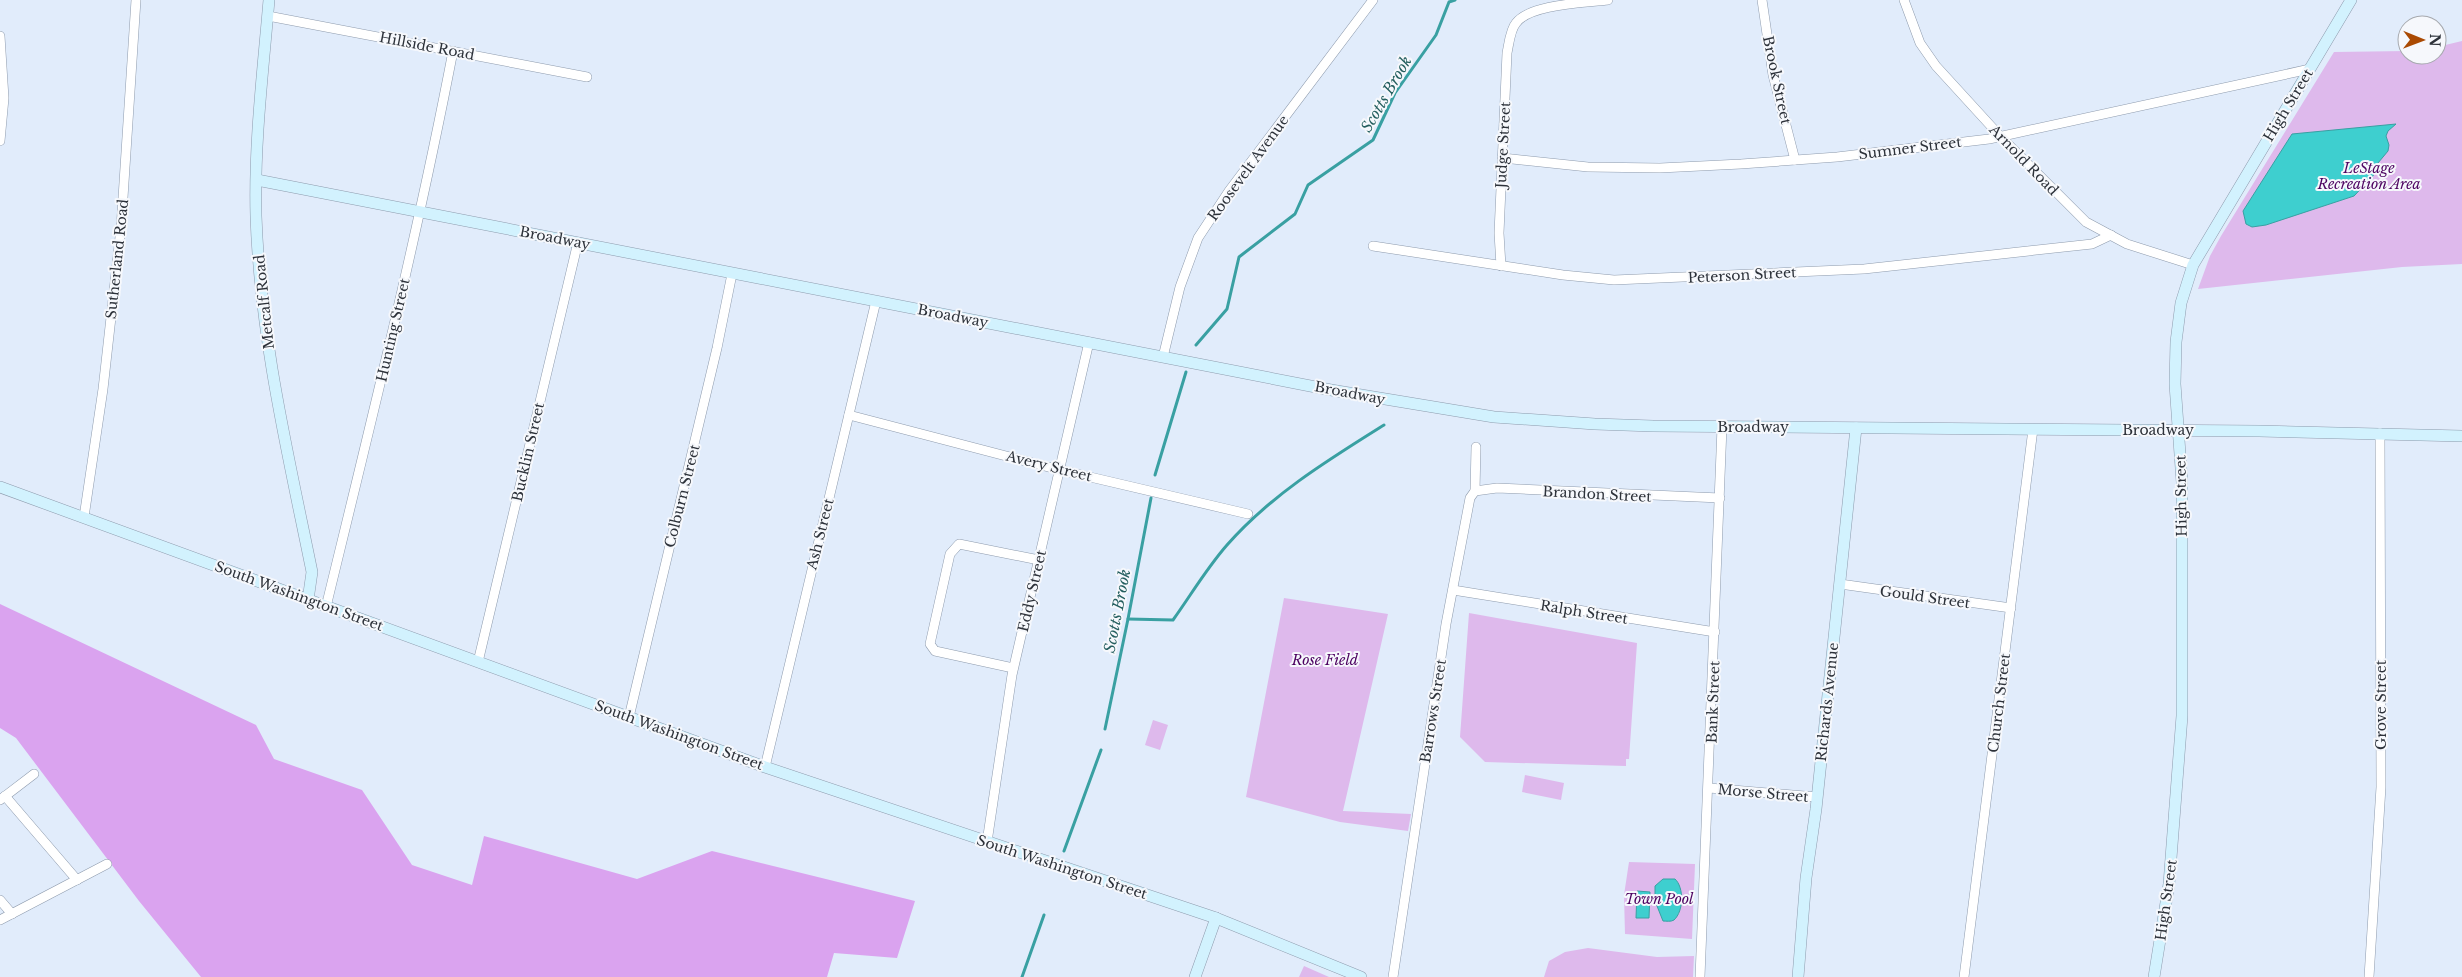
<svg xmlns="http://www.w3.org/2000/svg" width="2462" height="977" font-family="'Libre Baskerville',serif">
	<style>
		.green { fill: #deb9ec }
		.forest { fill: #daa3ef }
		.water { fill: #3ecfcf; stroke: #39a0a2 }
		.lines { fill: none; stroke-linecap: round; stroke-linejoin: round }
		.stream { stroke: #39a0a2; stroke-width: 3 }
		.street-casing { stroke: #8e9bad; stroke-width: 10 }
		.secondary-casing { stroke: #8e9bad; stroke-width: 12 }
		.street { stroke: #fff; stroke-width: 9 }
		.secondary { stroke: #d2f2fe; stroke-width: 11 }
		.labels { text-anchor: middle; dominant-baseline: central; stroke-width: 4; stroke-linejoin: round; paint-order: stroke }
		.street-label { font-size: 14px; fill: #2d323a; stroke: #f6f8fc }
		.park-label { font-size: 14px; font-style: italic; fill: #4d0361; stroke: #f6f8fc }
		.water-label { font-size: 15px; font-style: italic; fill: #255f5f; stroke: #f6f8fc }
	</style>
	<rect width="100%" height="100%" fill="#e1ecfb"/>
	<g class="green">
		<polygon points="2462,41 2462,264 2402,267 2198,289 2210,256 2221,236 2334,52 2407,51 2407,55 2437,55 2437,47"/>
		<polygon points="1284,598 1388,614 1343,811 1411,814 1408,831 1340,822 1246,797"/>
		<polygon points="1469,613 1637,643 1629,759 1626,759 1626,766 1485,762 1460,737"/>
		<polygon points="1153,720 1168,725 1160,750 1145,745"/>
		<polygon points="1525,775 1564,783 1561,800 1522,792"/>
		<polygon points="1629,862 1695,864 1692,939 1625,934 1624,895"/>
		<polygon points="1588,948 1657,957 1694,956 1693,977 1544,977 1549,961 1565,952"/>
		<polygon points="1304,966 1329,977 1299,977"/>
	</g>
	<polygon class="forest" points="0,604 256,725 274,759 362,790 412,865 472,885 484,836 637,879 712,851 915,901 897,958 834,953 827,977 201,977 139,901 16,738 0,728"/>
	<g class="water">
		<polygon points="2396,124 2388,131 2386,136 2389,145 2388,151 2378,163 2373,176 2354,196 2266,225 2252,227 2246,224 2243,211 2292,134"/>
		<path d="M1663 879H1675C1684 887 1684 911 1674 920 1671 922 1666 921 1663 921L1655 901V886Z"/>
		<polygon points="1637,891 1650,892 1649,918 1636,918"/>
	</g>
	<g class="lines">
		<g class="stream">
			<polyline points="1196,345 1227,309 1239,257 1295,214 1308,185 1373,140 1395,93 1436,35 1449,2 1455,0"/>
			<polyline points="1155,475 1186,372"/>
			<path d="M1128 619 1173 620C1191 595 1206 569 1227 545 1271 495 1328 460 1384 425"/>
			<polyline points="1105,729 1128,619 1151,498"/>
			<polyline points="1064,851 1101,750"/>
			<polyline points="1022,977 1044,915"/>
		</g>
		<g class="street-casing">
			<g id="street">
				<polyline points="1762,0 1773,75 1795,160"/>
				<polyline points="1904,0 1920,43 1936,66 2000,136 2086,222 2127,244 2193,265"/>
				<polyline points="268,16 587,77"/>
				<polyline points="0,36 4,98 0,141"/>
				<polyline points="1503,158 1588,167 1660,168 1741,164 1837,157 1989,139 2310,69"/>
				<polyline points="1373,246 1563,275 1614,280 1864,269 2092,244 2111,235"/>
				<path d="M1501 266 1499 233 1507 53C1509 44 1510 30 1516 23 1530 4 1585 3 1608 0"/>
				<polyline points="1163,357 1180,287 1198,238 1229,191 1373,0"/>
				<polyline points="849,415 1056,469 1248,514"/>
				<polyline points="1475,491 1497,488 1720,498"/>
				<polyline points="84,517 103,389 121,228 136,0"/>
				<polyline points="1840,584 2011,608"/>
				<polyline points="1453,590 1715,632"/>
				<path d="M326 607C371 422 417 238 453 51"/>
				<polyline points="478,662 578,242"/>
				<polyline points="1013,668 935,651 930,644 950,554 959,544 1039,560"/>
				<polyline points="629,717 717,348 732,274"/>
				<polyline points="765,767 876,301"/>
				<polyline points="1709,788 1817,797"/>
				<polyline points="5,796 77,880"/>
				<polyline points="0,800 34,774"/>
				<polyline points="987,842 1012,675 1089,342"/>
				<polyline points="0,900 12,914"/>
				<polyline points="0,920 107,864"/>
				<polyline points="1393,977 1446,624 1470,498 1475,491 1476,447"/>
				<polyline points="1700,977 1722,427"/>
				<polyline points="1964,977 2033,429"/>
				<polyline points="2369,977 2381,787 2380,433"/>
			</g>
		</g>
		<g class="secondary-casing">
			<g id="secondary">
				<path d="M269 0C263 71 254 144 256 216 260 337 288 454 312 572L308 600"/>
				<polyline points="257,180 1331,390 1494,417 1595,424 1653,426 2259,431 2462,436"/>
				<polyline points="0,487 765,767 1216,918 1361,977"/>
				<polyline points="1195,977 1216,918"/>
				<polyline points="1798,977 1806,878 1816,809 1856,428"/>
				<polyline points="2154,977 2169,884 2182,716 2182,482 2175,384 2176,342 2181,303 2193,265 2351,0"/>
			</g>
		</g>
		<use href="#street" class="street"/>
		<use href="#secondary" class="secondary"/>
	</g>
	<g class="labels">
		<g class="street-label">
			<text transform="translate(427 46) rotate(11)">Hillside Road</text>
			<text transform="translate(1777 80) rotate(78)">Brook Street</text>
			<text transform="translate(2288 105) rotate(-59)">High Street</text>
			<text transform="translate(1503 145) rotate(-87)">Judge Street</text>
			<text transform="translate(1910 148) rotate(-7)">Sumner Street</text>
			<text transform="translate(2024 160) rotate(46)">Arnold Road</text>
			<text transform="translate(1248 168) rotate(-54)">Roosevelt Avenue</text>
			<text transform="translate(555 238) rotate(11)">Broadway</text>
			<text transform="translate(117 259) rotate(-84)">Sutherland Road</text>
			<text transform="translate(1742 275) rotate(-3)">Peterson Street</text>
			<text transform="translate(264 302) rotate(-96)">Metcalf Road</text>
			<text transform="translate(953 316) rotate(11)">Broadway</text>
			<text transform="translate(393 330) rotate(-77)">Hunting Street</text>
			<text transform="translate(1350 393) rotate(11)">Broadway</text>
			<text x="1753" y="427">Broadway</text>
			<text x="2158" y="430">Broadway</text>
			<text transform="translate(528 452) rotate(-77)">Bucklin Street</text>
			<text transform="translate(1049 466) rotate(14)">Avery Street</text>
			<text transform="translate(1597 494) rotate(3)">Brandon Street</text>
			<text transform="translate(682 496) rotate(-76)">Colburn Street</text>
			<text transform="translate(2181 496) rotate(-91)">High Street</text>
			<text transform="translate(820 534) rotate(-76)">Ash Street</text>
			<text transform="translate(1032 591) rotate(-77)">Eddy Street</text>
			<text transform="translate(299 596) rotate(20)">South Washington Street</text>
			<text transform="translate(1925 597) rotate(8)">Gould Street</text>
			<text transform="translate(1584 612) rotate(9)">Ralph Street</text>
			<text transform="translate(1713 702) rotate(-88)">Bank Street</text>
			<text transform="translate(1827 702) rotate(-84)">Richards Avenue</text>
			<text transform="translate(1999 703) rotate(-83)">Church Street</text>
			<text transform="translate(2381 705) rotate(-90)">Grove Street</text>
			<text transform="translate(1433 711) rotate(-81)">Barrows Street</text>
			<text transform="translate(679 735) rotate(20)">South Washington Street</text>
			<text transform="translate(1763 793) rotate(5)">Morse Street</text>
			<text transform="translate(1062 867) rotate(18)">South Washington Street</text>
			<text transform="translate(2166 900) rotate(-82)">High Street</text>
		</g>
		<g class="park-label">
			<text x="2369" y="168">LeStage<tspan x="2369" dy="16">Recreation Area</tspan></text>
			<text x="1325" y="660">Rose Field</text>
			<text x="1659" y="899">Town Pool</text>
		</g>
		<g class="water-label">
			<text transform="translate(1386 94) rotate(-60)">Scotts Brook</text>
			<text transform="translate(1117 611) rotate(-79)">Scotts Brook</text>
		</g>
	</g>
	<g transform="translate(2422 40) rotate(91)"><circle r="24" fill="#f6f8fc" stroke="#a6a9ae"/>
	<path d="M0-4L9 19L0 12L-9 19Z" fill="#aa4a03"/>
	<text y="-8" font-size="14" font-weight="bold" text-anchor="middle" fill="#2d323a">N</text>
	</g>
</svg>
